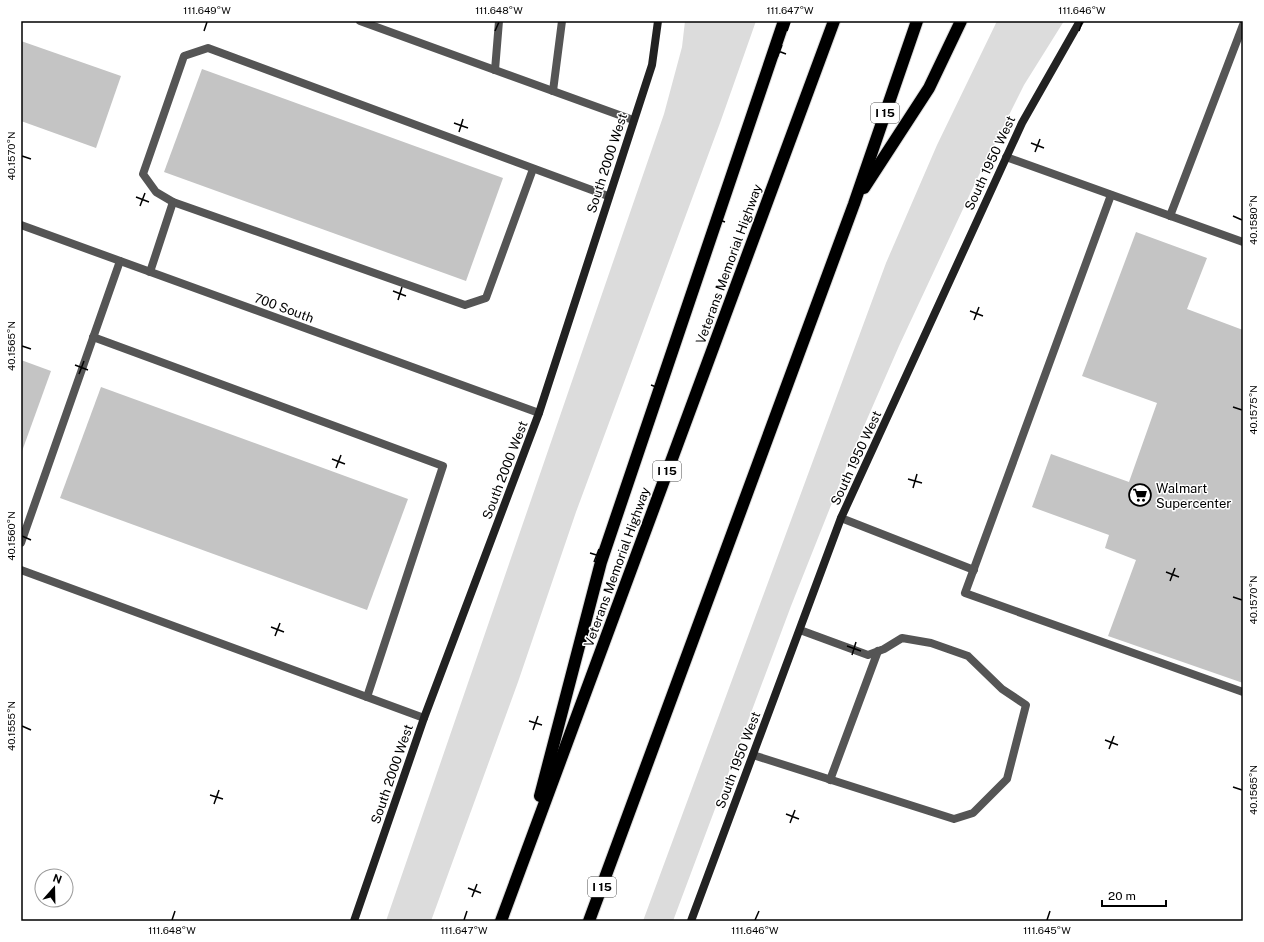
<svg xmlns="http://www.w3.org/2000/svg" width="1264" height="942" font-family="'Public Sans',sans-serif">
	<style>
		.green { fill: #dcdcdc }
		.building { fill: #c4c4c4 }
		.lines { fill: none; stroke-linecap: round; stroke-linejoin: round }
		.highway-casing { stroke: #dbdbdb; stroke-width: 14 }
		.lane { stroke: #555; stroke-width: 8 }
		.street { stroke: #555; stroke-width: 8 }
		.secondary { stroke: #222; stroke-width: 8 }
		.highway { stroke: #000; stroke-width: 12 }
		.ticks { fill: none; stroke: #000; stroke-width: 1.5 }
		.labels { text-anchor: middle; dominant-baseline: central; stroke-width: 3; stroke-linejoin: round; paint-order: stroke }
		.shield { fill: #fff; stroke: #4c4c4c; stroke-width: 1 }
		.shield-label { font-size: 12px; font-weight: bold; fill: #000 }
		.street-label { font-size: 13px; fill: #000; stroke: #fff }
		.poi-label { font-size: 13px; fill: #000; stroke: #fff; text-anchor: start }
		.neatline { fill: none; stroke: #000; stroke-width: 1.5 }
		.ticks-label { font-size: 10px; text-anchor: middle; fill: #000 }
	</style>
	<rect width="100%" height="100%" fill="#fff"/>
	<g class="green">
		<polygon points="685,21 756,21 720,123 576,512 518,682 431,921 386,921 664,114 682,47"/>
		<polygon points="997,21 1064,21 1024,85 977,179 899,346 847,465 791,606 673,921 643,921 886,263 937,145"/>
	</g>
	<g class="building">
		<polygon points="21,41 121,76 96,148 21,121"/>
		<polygon points="202,69 503,178 466,281 164,172"/>
		<polygon points="1136,232 1207,258 1187,309 1243,330 1243,683 1108,636 1136,560 1105,548 1109,535 1032,507 1051,454 1129,482 1157,403 1082,376"/>
		<polygon points="21,360 51,371 21,454"/>
		<polygon points="101,387 408,499 367,610 60,498"/>
	</g>
	<g class="lines">
		<g class="highway-casing">
			<g id="highway">
				<polyline points="864,188 929,88 961,21"/>
				<polyline points="540,796 601,562 784,21"/>
				<polyline points="501,921 834,21"/>
				<polyline points="589,921 854,204 917,21"/>
			</g>
		</g>
		<g class="lane">
			<polyline points="360,21 633,120"/>
			<polyline points="495,70 499,21"/>
			<polyline points="553,91 562,21"/>
			<polyline points="1006,157 1243,242"/>
			<polyline points="533,169 486,298 465,305 173,202 156,192 143,174 184,56 208,48 608,196"/>
			<polyline points="1111,195 965,593 1243,692"/>
			<polyline points="1170,216 1243,25"/>
			<polyline points="150,272 173,202"/>
			<polyline points="93,337 443,466 367,697"/>
			<polyline points="841,518 974,570"/>
			<polyline points="21,543 120,261"/>
			<polyline points="21,570 424,718"/>
			<polyline points="753,755 954,819 973,813 1007,779 1026,705 1002,689 968,656 931,643 902,638 884,649 868,655 800,630"/>
			<polyline points="830,780 878,651"/>
		</g>
		<polyline class="street" points="21,225 539,413"/>
		<g class="secondary">
			<polyline points="354,921 424,718 539,413 652,65 658,21"/>
			<polyline points="691,921 841,518 1022,123 1080,21"/>
		</g>
		<use href="#highway" class="highway"/>
	</g>
	<path class="ticks" d="M204 31 207 22M495 31 499 22M787 31 790 22M1079 31 1082 22M773 49 786 54M777 58 782 45M454 123 468 128M459 132 463 119M1031 143 1044 148M1035 152 1040 139M22 156 31 159M136 197 149 202M140 206 145 193M1233 216 1242 220M712 217 725 222M716 226 721 213M393 291 406 296M398 300 402 287M970 311 983 316M974 320 979 307M22 346 31 349M75 365 88 370M79 374 84 361M651 385 664 390M655 394 660 381M1233 407 1242 410M332 459 345 464M336 468 341 455M908 479 922 483M913 488 917 474M22 536 31 540M590 553 603 557M594 562 599 549M1166 572 1179 577M1170 581 1175 568M1233 597 1242 600M271 627 284 632M275 636 280 623M847 646 861 651M852 655 856 642M529 721 542 725M22 726 31 730M533 730 538 716M1105 740 1118 745M1109 749 1114 736M1233 787 1242 790M210 795 223 799M214 804 219 790M786 814 799 819M790 823 795 810M468 888 481 893M472 897 477 884M172 920 175 911M464 920 467 911M755 920 759 911M1047 920 1050 911"/>
	<defs>
		<g id="supermarket-ring" transform="scale(1.15)"><circle r="9.5" fill="#fff" stroke="#000" stroke-width="1.5"/><path d="M-6-5.5h2.5l.6 2H6L4.5 2H-2.5L-4.4-4H-6ZM-1.5 3.2a1.3 1.3 0 1 0 .1 0ZM3 3.2a1.3 1.3 0 1 0 .1 0Z" fill="#000"/></g>
	</defs>
	<g fill-rule="evenodd">
		<use href="#supermarket-ring" x="1140" y="495"/>
	</g>
	<g class="labels">
		<g class="shield">
			<rect x="871" y="103" width="28" height="20" rx="3"/>
			<rect x="653" y="461" width="28" height="20" rx="3"/>
			<rect x="588" y="877" width="28" height="20" rx="3"/>
		</g>
		<g class="shield-label">
			<text x="885" y="113">I 15</text>
			<text x="667" y="471">I 15</text>
			<text x="602" y="887">I 15</text>
		</g>
		<g class="street-label">
			<text transform="translate(607 163) rotate(-72)">South 2000 West</text>
			<text transform="translate(990 163) rotate(-65)">South 1950 West</text>
			<text transform="translate(729 264) rotate(-70)">Veterans Memorial Highway</text>
			<text transform="translate(284 308) rotate(20)">700 South</text>
			<text transform="translate(856 458) rotate(-65)">South 1950 West</text>
			<text transform="translate(505 470) rotate(-69)">South 2000 West</text>
			<text transform="translate(617 567) rotate(-70)">Veterans Memorial Highway</text>
			<text transform="translate(738 760) rotate(-69)">South 1950 West</text>
			<text transform="translate(392 774) rotate(-71)">South 2000 West</text>
		</g>
		<g class="poi-label">
			<text x="1156" y="488">Walmart<tspan x="1156" dy="15">Supercenter</tspan></text>
		</g>
	</g>
	<rect width="1264" height="942" fill="none" stroke="#ffffff" stroke-width="44"/>
	<g transform="translate(54 888) rotate(20)"><circle r="19" fill="#ffffff" stroke="#999999"/>
	<path d="M0-3L7 15L0 10L-7 15Z" fill="#000000"/>
	<text y="-6" font-size="11" font-weight="bold" text-anchor="middle" fill="#000000">N</text>
	</g>
	<path d="M1102 900v6h64v-6" fill="none" stroke="#000000" stroke-width="2"/>
	<text x="1108" y="900" font-size="12" fill="#000000" stroke="#ffffff" stroke-width="3" paint-order="stroke">20 m</text>
	<rect x="22" y="22" width="1220" height="898" class="neatline"/>
	<g class="ticks-label">
		<text x="207" y="14">111.649°W</text>
		<text x="499" y="14">111.648°W</text>
		<text x="790" y="14">111.647°W</text>
		<text x="1082" y="14">111.646°W</text>
		<text transform="translate(11 156) rotate(-90)" y="4">40.1570°N</text>
		<text transform="translate(1253 220) rotate(-90)" y="4">40.1580°N</text>
		<text transform="translate(11 346) rotate(-90)" y="4">40.1565°N</text>
		<text transform="translate(1253 410) rotate(-90)" y="4">40.1575°N</text>
		<text transform="translate(11 536) rotate(-90)" y="4">40.1560°N</text>
		<text transform="translate(1253 600) rotate(-90)" y="4">40.1570°N</text>
		<text transform="translate(11 726) rotate(-90)" y="4">40.1555°N</text>
		<text transform="translate(1253 790) rotate(-90)" y="4">40.1565°N</text>
		<text x="172" y="934">111.648°W</text>
		<text x="464" y="934">111.647°W</text>
		<text x="755" y="934">111.646°W</text>
		<text x="1047" y="934">111.645°W</text>
	</g>
</svg>
